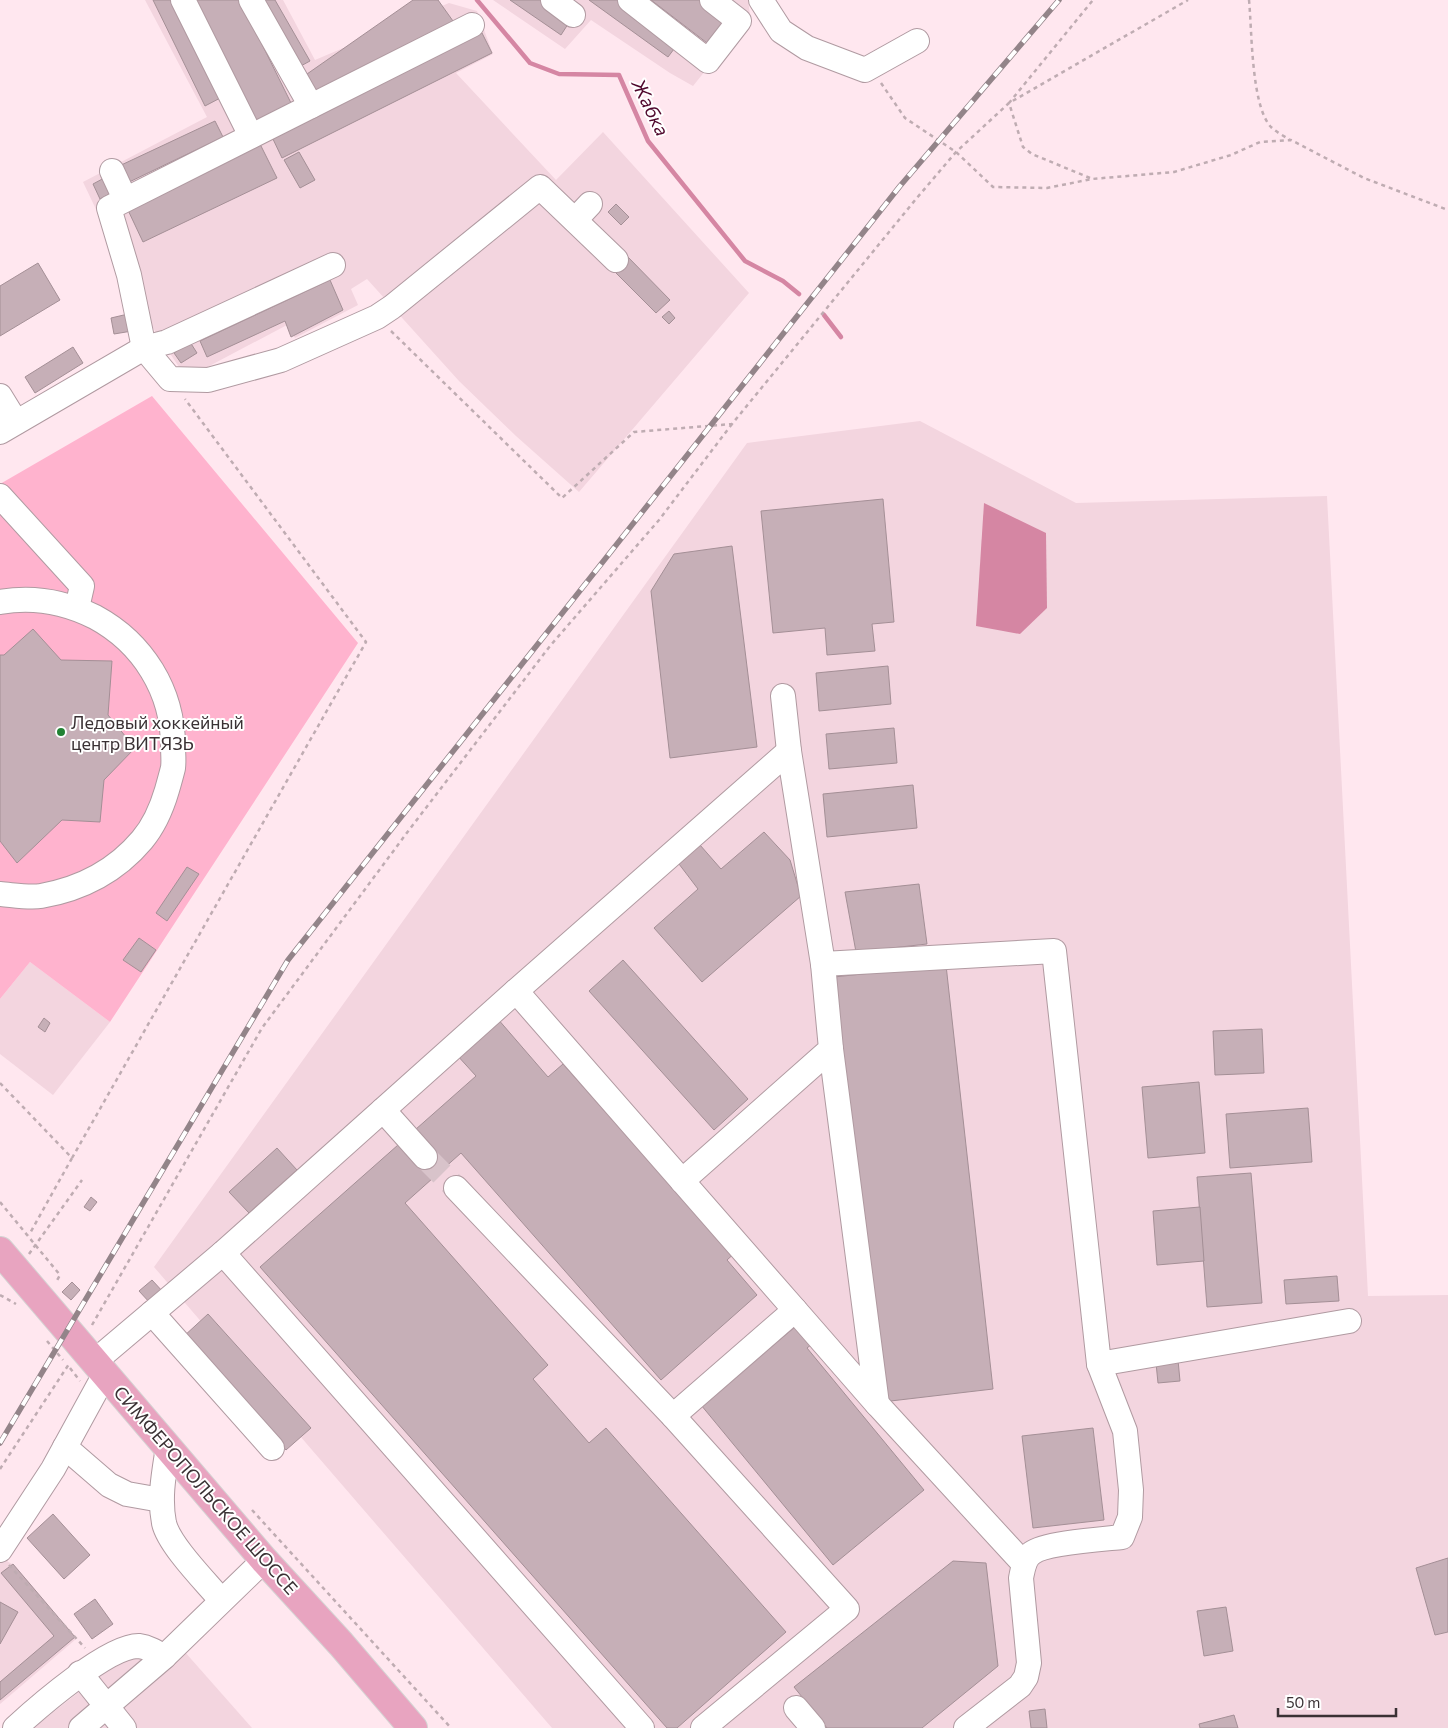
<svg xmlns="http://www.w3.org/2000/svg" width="1448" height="1728" font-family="Commissioner,sans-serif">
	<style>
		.built { fill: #f3d5df }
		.green { fill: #ffb3ce }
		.water { fill: #d586a3 }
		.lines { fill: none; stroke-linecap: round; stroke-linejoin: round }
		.stream { stroke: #d586a3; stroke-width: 4.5 }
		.building { fill: #c6afb7; stroke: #a48f96 }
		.minor-tunnel { stroke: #d8c3ca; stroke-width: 24; stroke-dasharray: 24 12; stroke-linecap: butt }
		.minor-casing { stroke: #b09aa1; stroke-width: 26 }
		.major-casing { stroke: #d4d2d2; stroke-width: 30 }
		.path { stroke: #bfacb2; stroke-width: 2.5; stroke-dasharray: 4 4; stroke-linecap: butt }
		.minor { stroke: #fff; stroke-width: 24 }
		.major { stroke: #e8a4c0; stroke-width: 28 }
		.rail-casing { stroke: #938489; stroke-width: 5.5 }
		.rail { stroke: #fff; stroke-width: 4; stroke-dasharray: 11; stroke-linecap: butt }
		.poi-dot { fill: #228234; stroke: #fff; stroke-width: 2 }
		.labels { text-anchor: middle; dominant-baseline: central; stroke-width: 4; stroke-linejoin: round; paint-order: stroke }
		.poi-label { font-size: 18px; fill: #3a3134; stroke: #fff; text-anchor: start }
		.street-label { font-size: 18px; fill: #3a3134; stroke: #fff }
		.water-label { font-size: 19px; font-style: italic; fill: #4f072c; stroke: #fff }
	</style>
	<rect width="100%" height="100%" fill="#ffe7ef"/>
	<g class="built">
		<polygon points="145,0 283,0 315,60 449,3 477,11 493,54 456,73 556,180 603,132 749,293 579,492 516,436 459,381 367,279 351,289 358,305 295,338 287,325 198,372 179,367 151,325 83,182 207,117"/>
		<polygon points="493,0 748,0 750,15 693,86 670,73 591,20 565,49"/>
		<polygon points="920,421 1076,503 1327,496 1368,1296 1448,1295 1448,1728 552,1728 154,1267 747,443"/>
		<polygon points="30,962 110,1022 53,1095 0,1054 0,999"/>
		<polygon points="0,1557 12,1564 76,1639 0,1704"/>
		<polygon points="133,1650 184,1651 252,1728 33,1728"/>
	</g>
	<polygon class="green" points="152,396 358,643 110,1022 30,962 0,999 0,484"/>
	<polygon class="water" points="984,503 1046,533 1047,608 1020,634 976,626"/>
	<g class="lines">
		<g class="stream">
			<polyline points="477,0 530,63 559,74 619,75 648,141 745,261 783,281 799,294"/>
			<polyline points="824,315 841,337"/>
		</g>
	</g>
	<g class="building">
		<polygon points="153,0 175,0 224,96 205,106"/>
		<polygon points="193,0 240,0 293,107 255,126"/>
		<polygon points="258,0 275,0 310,61 297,68"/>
		<polygon points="413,0 438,0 453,21 316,92 307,74"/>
		<polygon points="510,0 540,0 570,21 561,35"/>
		<polygon points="589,0 624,0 680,41 668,57"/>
		<polygon points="651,0 704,0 731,20 711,46"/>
		<polygon points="482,33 492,53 282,158 272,137"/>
		<polygon points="215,121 223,137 125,184 117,167"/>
		<polygon points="260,144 277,178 143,242 127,208"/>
		<polygon points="299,152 315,180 300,188 284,160"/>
		<polygon points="106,177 113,192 100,199 93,184"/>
		<polygon points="616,204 629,217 621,225 608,212"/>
		<polygon points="627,256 670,300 656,313 613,270"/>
		<polygon points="38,263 60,300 0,336 0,286"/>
		<polygon points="330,280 343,310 291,337 285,321 207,357 200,341"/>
		<polygon points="669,311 675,318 669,324 662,317"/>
		<polygon points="128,314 132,331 114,334 111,318"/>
		<polygon points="190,342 197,353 181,363 174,353"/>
		<polygon points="73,347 83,363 35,393 25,377"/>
		<polygon points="883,499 894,622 872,624 875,651 827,655 825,628 773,633 761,511"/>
		<polygon points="732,546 757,747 670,758 651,591 674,554"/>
		<polygon points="33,629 61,660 112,661 108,715 135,748 104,780 100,822 62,820 17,863 0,841 0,655 4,655"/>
		<polygon points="888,666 891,704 819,711 816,673"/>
		<polygon points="894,728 897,763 829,769 826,734"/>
		<polygon points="913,785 917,828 827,837 823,794"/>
		<polygon points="764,832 790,860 801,896 702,982 654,928 698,889 679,864 700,845 721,869"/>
		<polygon points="187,867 199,874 167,921 156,913"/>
		<polygon points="919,884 927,944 856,952 845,892"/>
		<polygon points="139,938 156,950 141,972 123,960"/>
		<polygon points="623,960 748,1099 714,1130 589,991"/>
		<polygon points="946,965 993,1389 882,1402 834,977"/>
		<polygon points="44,1018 50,1023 45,1032 38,1027"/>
		<polygon points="497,1018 548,1077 563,1064 634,1144 639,1140 737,1251 727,1260 757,1295 661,1380 461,1153 405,1203 548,1365 533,1379 589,1443 606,1428 786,1632 677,1728 667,1728 260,1267 476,1076 456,1054"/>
		<polygon points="1262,1029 1264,1073 1215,1075 1213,1031"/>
		<polygon points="1199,1082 1205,1153 1148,1158 1142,1087"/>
		<polygon points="1308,1108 1312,1162 1230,1168 1226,1114"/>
		<polygon points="277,1148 297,1170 249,1213 229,1192"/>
		<polygon points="1251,1173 1262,1303 1207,1307 1197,1177"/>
		<polygon points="91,1197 97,1202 90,1211 84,1207"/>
		<polygon points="1200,1207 1204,1261 1157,1265 1153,1211"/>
		<polygon points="1337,1276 1339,1301 1286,1304 1284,1280"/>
		<polygon points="152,1280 164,1293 151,1304 139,1291"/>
		<polygon points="72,1282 80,1290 71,1300 62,1292"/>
		<polygon points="208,1314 311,1428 286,1450 183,1337"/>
		<polygon points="801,1322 816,1341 807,1348 924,1490 833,1565 701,1405"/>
		<polygon points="1178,1360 1180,1381 1158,1383 1156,1363"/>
		<polygon points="1093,1428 1104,1520 1033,1528 1022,1436"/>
		<polygon points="53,1514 90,1555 64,1579 27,1538"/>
		<polygon points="1448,1558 1448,1632 1435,1635 1416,1568"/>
		<polygon points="953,1561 986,1563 998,1666 922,1728 827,1728 794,1687"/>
		<polygon points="13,1564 75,1637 0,1700 0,1682 54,1636 1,1573"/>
		<polygon points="95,1599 113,1624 92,1639 74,1614"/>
		<polygon points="0,1602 18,1612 0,1644"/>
		<polygon points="1226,1607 1233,1651 1204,1656 1197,1611"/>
		<polygon points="1045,1709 1047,1728 1031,1728 1029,1711"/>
		<polygon points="1234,1715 1238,1728 1200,1728 1199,1724"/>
	</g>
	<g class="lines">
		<polyline class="minor-tunnel" points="425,1157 456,1188"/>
		<g class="minor-casing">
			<g id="minor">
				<polyline points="183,0 251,136"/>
				<polyline points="251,0 311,106"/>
				<polyline points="553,0 573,15"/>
				<polyline points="630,0 708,61 739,21 712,0"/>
				<polyline points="761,0 781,31 807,48 865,70 917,41"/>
				<polyline points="472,25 109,208 129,275 144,348 170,379 208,380 281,360 377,317 392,307 540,187 616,260"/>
				<polyline points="112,171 125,199"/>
				<polyline points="575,220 590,204"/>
				<polyline points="0,396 16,422"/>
				<polyline points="0,432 144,348 167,342 333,265"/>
				<polyline points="0,496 82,586 77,608"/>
				<path d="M0 602C33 596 65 602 95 617 143 643 173 691 173 746 173 753 174 761 173 768 171 776 169 783 167 790 162 807 153 827 142 840 115 872 81 889 41 896 29 898 13 895 0 894"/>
				<polyline points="783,696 789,751"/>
				<polyline points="823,964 1054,951 1099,1364 1349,1321"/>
				<polyline points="516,991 789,751 823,964 831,1049 682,1181"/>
				<polyline points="383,1110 425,1157"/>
				<polyline points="223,1253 642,1728"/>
				<polyline points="795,1310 877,1404 831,1049"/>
				<polyline points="152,1313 272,1448"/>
				<polyline points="94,1362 223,1253 516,991 795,1310 673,1416 456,1188"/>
				<polyline points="877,1404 1024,1564"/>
				<polyline points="673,1416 847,1609 703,1728"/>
				<polyline points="65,1447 109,1485 127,1494 161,1500"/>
				<path d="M168 1447C164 1473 159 1497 164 1523 169 1545 206 1582 221 1600"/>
				<polyline points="0,1550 53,1469 105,1374"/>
				<polyline points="80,1673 124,1728"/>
				<polyline points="796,1708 813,1728"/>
				<path d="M15 1728C38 1707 109 1645 139 1646 148 1647 156 1652 164 1657L264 1560"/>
				<polyline points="81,1728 164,1657"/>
				<path d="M966 1728 1020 1686 1026 1677 1029 1663 1021 1578C1023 1569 1024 1558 1032 1553 1044 1543 1104 1539 1122 1537L1130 1517 1131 1490 1125 1431 1099 1364"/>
			</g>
		</g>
		<g class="major-casing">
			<polyline id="major" points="0,1251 264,1560 341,1644 413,1728"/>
		</g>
		<g class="path">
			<path d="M1249 0C1252 30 1251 106 1271 127 1276 132 1284 136 1290 140"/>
			<polyline points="881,83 905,118 956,152 993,187 1047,188 1092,179 1174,172 1231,155 1260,142 1291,140 1364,178 1448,210"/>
			<polyline points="1090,178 1032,154 1023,147 1009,103 1093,0"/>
			<polyline points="391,331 562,498 634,432 732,424 916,199 956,152 1009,103 1188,0"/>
			<polyline points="0,1083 72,1158 29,1235"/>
			<polyline points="72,1158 366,642 185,399"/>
			<polyline points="0,1202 60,1275 56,1282"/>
			<polyline points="29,1254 82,1180"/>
			<polyline points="0,1295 16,1304"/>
			<polyline points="92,1325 262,1028 409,830 550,646 659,520 732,424"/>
			<polyline points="47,1341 63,1360"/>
			<polyline points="70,1368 80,1381"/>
			<polyline points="0,1469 69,1364"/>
			<polyline points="252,1510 451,1728"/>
			<polyline points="9,1565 85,1648"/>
		</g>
		<use href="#minor" class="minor"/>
		<use href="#major" class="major"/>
		<g class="rail-casing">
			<polyline id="rail" points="0,1443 288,960 900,186 1059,0"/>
		</g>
		<use href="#rail" class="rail"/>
	</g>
	<circle class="poi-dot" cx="61" cy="732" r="5"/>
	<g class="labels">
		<g class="poi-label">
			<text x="71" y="722">Ледовый хоккейный<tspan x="71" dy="21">центр ВИТЯЗЬ</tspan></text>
		</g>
		<g class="street-label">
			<text transform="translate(206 1490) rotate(49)">СИМФЕРОПОЛЬСКОЕ ШОССЕ</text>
		</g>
		<g class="water-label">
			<text transform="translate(651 107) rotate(64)">Жабка</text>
		</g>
	</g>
	<path d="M1278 1708v8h118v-8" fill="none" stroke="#3a3134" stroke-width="2.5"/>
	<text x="1286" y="1708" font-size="15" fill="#3a3134" stroke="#ffffff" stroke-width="4" paint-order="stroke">50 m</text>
</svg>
